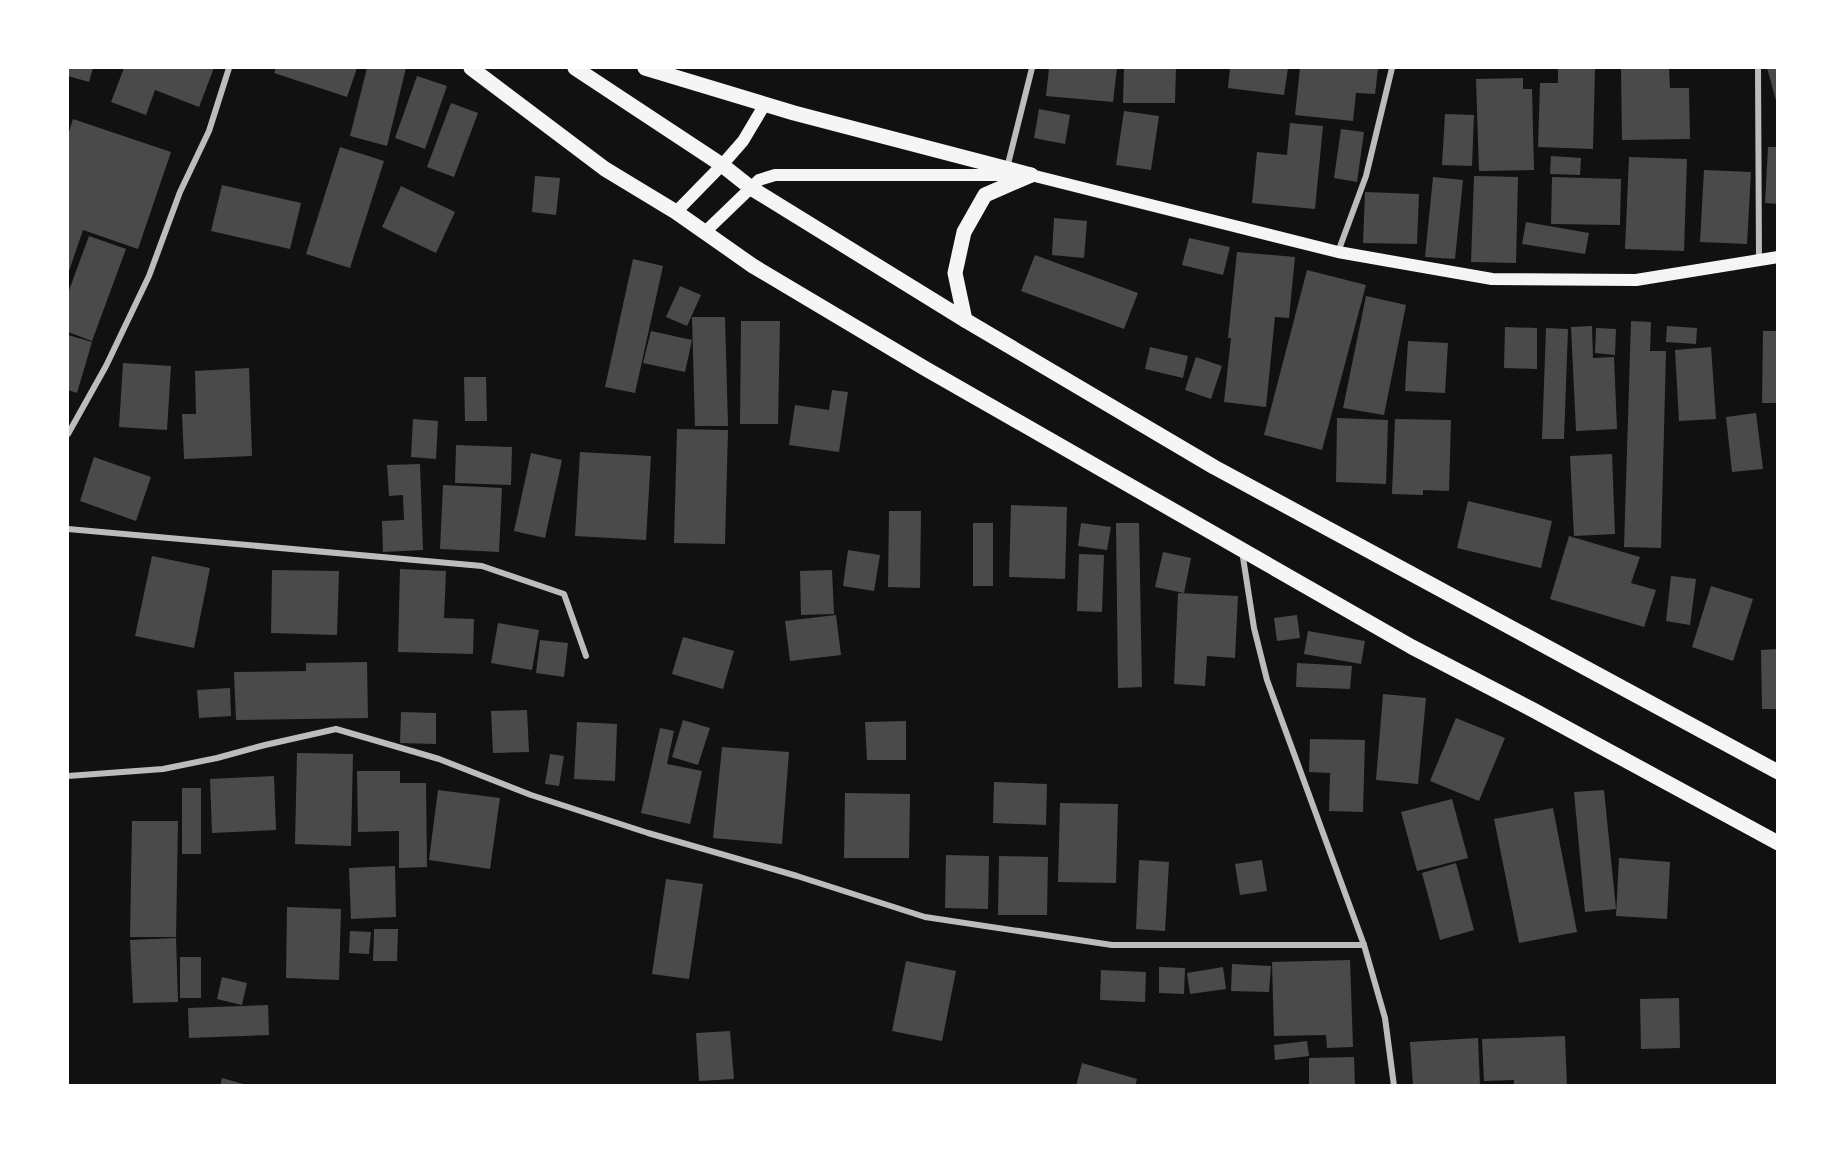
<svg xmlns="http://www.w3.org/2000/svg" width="1845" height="1153" font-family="Figtree,sans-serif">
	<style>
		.building { fill: #4a4a4a }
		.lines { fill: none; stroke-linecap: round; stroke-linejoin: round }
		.minor { stroke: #bcbcbc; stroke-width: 6 }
		.secondary { stroke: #f5f5f5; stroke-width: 12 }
		.primary { stroke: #f5f5f5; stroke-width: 15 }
	</style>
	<rect width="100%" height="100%" fill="#111"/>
	<g class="building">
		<polygon points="68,68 93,68 89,82 68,76"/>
		<polygon points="124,68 214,68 199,107 155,90 146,115 111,102"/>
		<polygon points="276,68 357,68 347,97 274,73"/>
		<polygon points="367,68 406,68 387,146 350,136"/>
		<polygon points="1049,68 1117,68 1113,102 1046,96"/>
		<polygon points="1124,68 1176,68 1175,103 1123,103"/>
		<polygon points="1230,68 1288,68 1284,95 1228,88"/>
		<polygon points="1300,68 1378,68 1375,94 1356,93 1353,121 1295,115"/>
		<polygon points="1558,68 1595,68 1593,149 1538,147 1540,83 1558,83"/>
		<polygon points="1669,68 1670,88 1689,88 1690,139 1622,140 1621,69"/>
		<polygon points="1767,68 1778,68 1778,104 1777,104"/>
		<polygon points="417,76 447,86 425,149 395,138"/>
		<polygon points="1523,78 1523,89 1532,89 1534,170 1479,171 1476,79"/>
		<polygon points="451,103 478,113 454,177 427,167"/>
		<polygon points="1039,109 1070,115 1065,144 1034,138"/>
		<polygon points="1124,111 1159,116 1151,170 1116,165"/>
		<polygon points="1445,114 1474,115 1472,166 1442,165"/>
		<polygon points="73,119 171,152 138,249 83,230 68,274 68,135"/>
		<polygon points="1290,123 1323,126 1315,209 1252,203 1257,152 1287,155"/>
		<polygon points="1341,129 1364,132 1357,182 1334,178"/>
		<polygon points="340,147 384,161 350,268 306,254"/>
		<polygon points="1768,147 1778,147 1778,204 1765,203"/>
		<polygon points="1551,156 1581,158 1580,175 1550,174"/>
		<polygon points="1629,157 1687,159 1684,251 1625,249"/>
		<polygon points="1704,170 1751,172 1747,244 1700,242"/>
		<polygon points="535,176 560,178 556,215 532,212"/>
		<polygon points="1474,176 1518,177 1516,263 1471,262"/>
		<polygon points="1433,177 1463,180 1455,259 1425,257"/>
		<polygon points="1552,177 1621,179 1620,225 1551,224"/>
		<polygon points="222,185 301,203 290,249 211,231"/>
		<polygon points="401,186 455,212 436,253 382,227"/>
		<polygon points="1365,192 1419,194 1417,244 1363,243"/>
		<polygon points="1054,218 1087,221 1084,258 1052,255"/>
		<polygon points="1526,222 1589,233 1585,254 1522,244"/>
		<polygon points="89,236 126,249 92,341 68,332 68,293"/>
		<polygon points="1189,238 1230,247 1223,275 1182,265"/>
		<polygon points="1237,252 1295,257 1289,318 1275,317 1266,407 1224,402 1231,338 1228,338"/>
		<polygon points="1035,255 1138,293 1124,329 1021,291"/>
		<polygon points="633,259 663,266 635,393 605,387"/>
		<polygon points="1307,270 1366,285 1322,450 1264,435"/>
		<polygon points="680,286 701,295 687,326 666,317"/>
		<polygon points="1366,296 1406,305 1384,415 1343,408"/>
		<polygon points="692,317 725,317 728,426 695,426"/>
		<polygon points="741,321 780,321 778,424 740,424"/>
		<polygon points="1631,321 1651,322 1650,351 1666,351 1661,548 1624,547"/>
		<polygon points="1592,326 1593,358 1614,357 1617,429 1576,431 1571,327"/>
		<polygon points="1667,326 1697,328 1696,344 1666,342"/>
		<polygon points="1505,327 1537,328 1537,369 1504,368"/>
		<polygon points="1546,328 1568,329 1564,439 1542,439"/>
		<polygon points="1596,328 1616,329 1615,355 1595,353"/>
		<polygon points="651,331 692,340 685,372 643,363"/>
		<polygon points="1763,331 1778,331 1778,403 1762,403"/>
		<polygon points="68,335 92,342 77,393 68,390"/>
		<polygon points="1408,341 1448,343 1445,393 1405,391"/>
		<polygon points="1150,347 1188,356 1183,378 1145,369"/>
		<polygon points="1711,347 1716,419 1679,421 1675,350"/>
		<polygon points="1196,357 1222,366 1211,399 1185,390"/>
		<polygon points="123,363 171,366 167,430 119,427"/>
		<polygon points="249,368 252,456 184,459 182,414 196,414 195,371"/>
		<polygon points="464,377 486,377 487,421 465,421"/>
		<polygon points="832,390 848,392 839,452 789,445 795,405 829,410"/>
		<polygon points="1756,413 1763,469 1732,472 1726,417"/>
		<polygon points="1337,418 1388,420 1386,484 1336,482"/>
		<polygon points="413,419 438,421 436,459 411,457"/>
		<polygon points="1395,419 1451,420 1449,491 1423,490 1423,495 1392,494"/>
		<polygon points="677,429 728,430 725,544 674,543"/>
		<polygon points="456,445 512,447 511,485 455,483"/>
		<polygon points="580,452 651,456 646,540 575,536"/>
		<polygon points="531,453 562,460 545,538 514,531"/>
		<polygon points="1612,454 1615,534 1574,536 1570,456"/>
		<polygon points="94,457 151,477 136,521 80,501"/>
		<polygon points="420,464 423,550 383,552 382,521 404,520 403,495 389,496 387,465"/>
		<polygon points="443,485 502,488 499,552 440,549"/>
		<polygon points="1468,501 1552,521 1541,568 1457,548"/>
		<polygon points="1011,505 1067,507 1065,579 1009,577"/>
		<polygon points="889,511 921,511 920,588 888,587"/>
		<rect x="973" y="523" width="20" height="63"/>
		<polygon points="1081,523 1111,527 1107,550 1078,546"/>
		<polygon points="1116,523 1139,523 1142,687 1118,688"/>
		<polygon points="1569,536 1640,557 1631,583 1656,590 1644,627 1550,599"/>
		<polygon points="848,550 880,555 874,591 843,586"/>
		<polygon points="1163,552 1191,558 1184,593 1155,587"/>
		<polygon points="1079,554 1104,555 1102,612 1077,611"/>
		<polygon points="152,556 210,568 194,648 135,636"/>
		<polygon points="400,569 446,571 444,618 474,619 473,654 398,652"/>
		<polygon points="272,570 339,571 337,635 271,633"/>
		<polygon points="832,570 834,614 801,615 800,571"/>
		<polygon points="1671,576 1696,579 1690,625 1666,621"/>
		<polygon points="1711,586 1753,599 1733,661 1692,647"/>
		<polygon points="1178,593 1238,596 1235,658 1207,656 1205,686 1174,684"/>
		<polygon points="836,615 841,655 790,661 785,621"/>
		<polygon points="1297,615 1300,638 1277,641 1274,618"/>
		<polygon points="498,623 539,630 532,670 491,663"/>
		<polygon points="1308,631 1365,641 1361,664 1304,654"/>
		<polygon points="683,637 734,651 723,689 672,674"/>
		<polygon points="540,640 568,643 564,677 536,673"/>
		<polygon points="1778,649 1778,709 1762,709 1761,650"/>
		<polygon points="367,662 368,718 236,720 234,672 306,671 306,663"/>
		<polygon points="1297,663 1352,666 1350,689 1296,687"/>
		<polygon points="230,688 231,716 199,718 197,690"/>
		<polygon points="1383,694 1426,698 1418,784 1376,780"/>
		<polygon points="527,710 529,752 493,753 491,711"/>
		<polygon points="401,712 436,713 436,744 400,743"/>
		<polygon points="1456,718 1505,738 1479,801 1430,781"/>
		<polygon points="683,720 710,728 698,765 672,757"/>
		<polygon points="906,721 906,760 867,760 865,722"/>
		<polygon points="577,722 617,724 615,781 574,779"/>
		<polygon points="660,728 674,731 667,764 702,771 690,824 641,813"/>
		<polygon points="1310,739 1365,740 1363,812 1329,811 1330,773 1309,772"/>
		<polygon points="722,747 789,752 782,844 713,838"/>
		<polygon points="297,753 353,754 351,846 295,844"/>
		<polygon points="550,754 564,756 559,786 545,784"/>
		<polygon points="357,771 400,771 400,783 426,783 427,867 399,868 399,831 358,832"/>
		<polygon points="274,776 276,830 212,833 210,779"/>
		<polygon points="994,782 1047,784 1046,825 993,823"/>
		<rect x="182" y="788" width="19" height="66"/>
		<polygon points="438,790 500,798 490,869 429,860"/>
		<polygon points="1604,790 1616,909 1585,912 1574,792"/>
		<polygon points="845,793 910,794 909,858 844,858"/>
		<polygon points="1452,799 1468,858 1417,871 1401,812"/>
		<polygon points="1060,803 1118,804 1116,883 1058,882"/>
		<polygon points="1553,808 1577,932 1519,943 1494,819"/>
		<polygon points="132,821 178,821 176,937 130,937"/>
		<polygon points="946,855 989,856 988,909 945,908"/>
		<polygon points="999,856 1048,857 1047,915 998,915"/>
		<polygon points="1619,858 1670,862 1667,919 1616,916"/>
		<polygon points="1139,860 1169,862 1165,931 1136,929"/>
		<polygon points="1262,860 1267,891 1240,895 1235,864"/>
		<polygon points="1456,863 1474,930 1440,940 1422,873"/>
		<polygon points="395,866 396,917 351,919 349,868"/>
		<polygon points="666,879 703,884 689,979 652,974"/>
		<polygon points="287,907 341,909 339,980 286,978"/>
		<polygon points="374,929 398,929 397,961 373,961"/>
		<polygon points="350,931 371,932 369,954 349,953"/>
		<polygon points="176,938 178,1002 133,1003 130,940"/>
		<rect x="180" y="957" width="21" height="41"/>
		<polygon points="1350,960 1353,1047 1327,1048 1326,1035 1274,1036 1272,962"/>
		<polygon points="906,961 956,971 942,1041 892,1031"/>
		<polygon points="1232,964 1271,966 1269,992 1231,991"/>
		<polygon points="1159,967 1185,968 1184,994 1159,993"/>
		<polygon points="1223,967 1226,989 1190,994 1187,973"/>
		<polygon points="1101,970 1146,972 1145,1002 1100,1000"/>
		<polygon points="222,977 247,983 242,1005 217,999"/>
		<polygon points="1679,998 1680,1048 1641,1049 1640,999"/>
		<polygon points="268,1005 269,1035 189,1038 188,1008"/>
		<polygon points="730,1031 734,1079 699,1081 696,1033"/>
		<polygon points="1565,1036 1567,1086 1514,1086 1514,1080 1484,1081 1482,1039"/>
		<polygon points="1478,1038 1480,1086 1413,1086 1410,1042"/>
		<polygon points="1307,1041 1309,1056 1275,1060 1274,1045"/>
		<polygon points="1354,1057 1355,1086 1309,1086 1309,1058"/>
		<polygon points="1082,1063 1137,1079 1135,1086 1076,1086"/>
		<polygon points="222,1078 247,1085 247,1086 220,1086"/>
	</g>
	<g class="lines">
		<g class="minor">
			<polyline points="1758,68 1759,260"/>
			<polyline points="1007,168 1032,68"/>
			<polyline points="1338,252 1366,176 1392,68"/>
			<polyline points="68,434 106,366 149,276 180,192 209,131 229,68"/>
			<polyline points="68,529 482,566 564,594 586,656"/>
			<polyline points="1242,551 1254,628 1267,680 1364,945 1385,1018 1394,1086"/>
			<polyline points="68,776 163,769 217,758 265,745 336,729 439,759 531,795 648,833 797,876 925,917 1112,945 1364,945"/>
		</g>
		<g class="secondary">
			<polyline points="676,212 722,165 743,141 765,104"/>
			<polyline points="705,232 759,180 775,175 1031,175 1338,252 1492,279 1636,280 1778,257"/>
		</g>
		<g class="primary">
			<polyline points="471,68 605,169 676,212 753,266 926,369 1412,647 1535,711 1778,843"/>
			<polyline points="575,68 722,165 751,188 965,320 1214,467 1778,772"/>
			<polyline points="645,68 794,113 1031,175"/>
			<polyline points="965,320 955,273 964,232 985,195 1031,175"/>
		</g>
	</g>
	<rect width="1845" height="1153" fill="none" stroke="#ffffff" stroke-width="138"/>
</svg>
